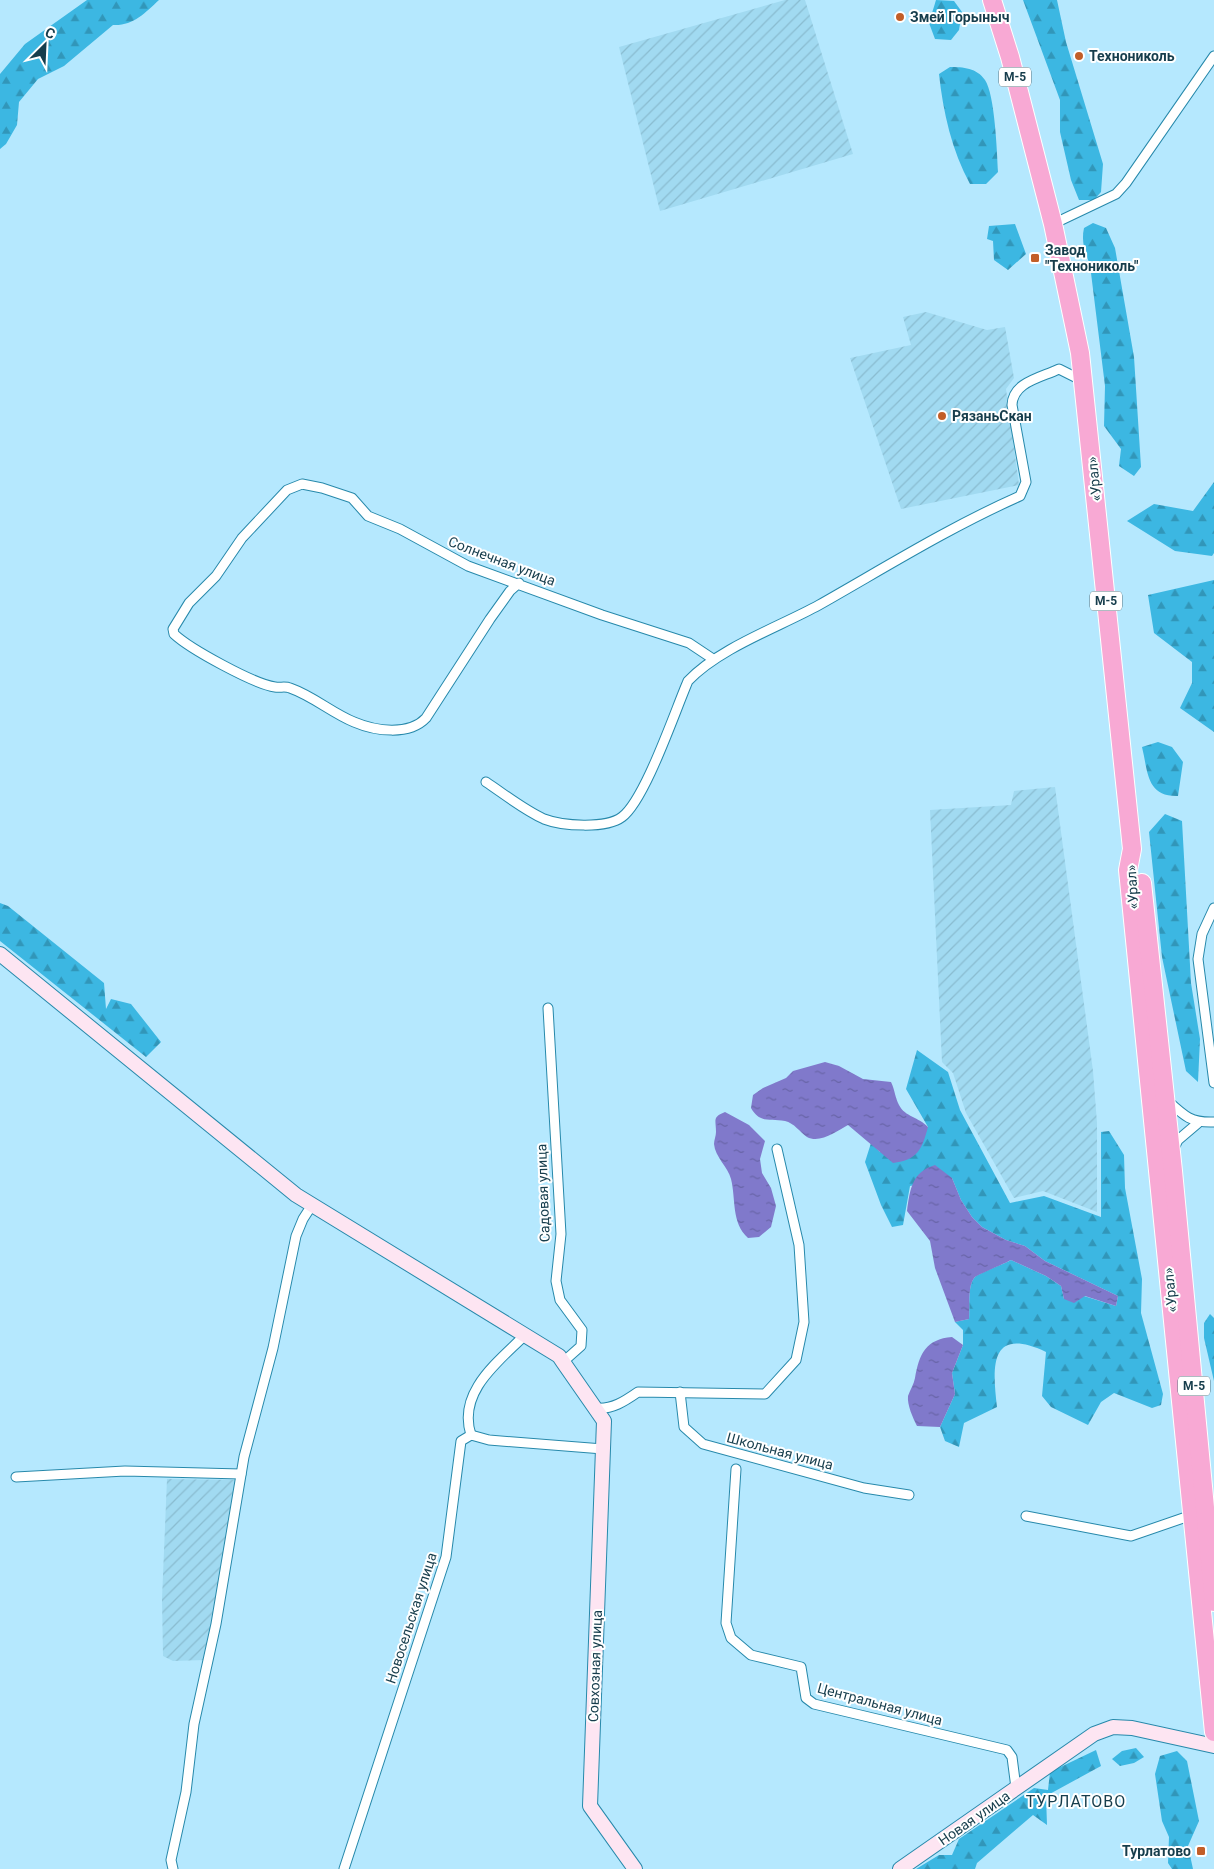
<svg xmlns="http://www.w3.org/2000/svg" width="1214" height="1869" font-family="Roboto,sans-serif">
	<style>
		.industrial { fill: url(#industrial-furrows) }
		.forest { fill: url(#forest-firs) }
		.water { fill: url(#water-ripples) }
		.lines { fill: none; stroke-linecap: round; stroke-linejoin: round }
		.street-casing { stroke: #2789ab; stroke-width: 11 }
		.secondary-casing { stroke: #2789ab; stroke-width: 16 }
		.highway-casing { stroke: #fff; stroke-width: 20 }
		.street { stroke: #fff; stroke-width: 9 }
		.secondary { stroke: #fde5f2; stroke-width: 14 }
		.highway { stroke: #f8a9d4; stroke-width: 18 }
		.poi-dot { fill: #c25e28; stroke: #fff; stroke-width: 2 }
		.labels { text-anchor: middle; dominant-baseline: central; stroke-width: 4; stroke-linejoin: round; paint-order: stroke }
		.shield { fill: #fff; stroke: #5c7782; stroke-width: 1 }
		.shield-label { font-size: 12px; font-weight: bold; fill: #163d4c }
		.poi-label { font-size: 14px; font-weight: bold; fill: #163d4c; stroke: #fff; text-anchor: start }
		.street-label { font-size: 14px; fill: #163d4c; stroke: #fff }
		.quarter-label { font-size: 16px; letter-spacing: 1px; fill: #163d4c; stroke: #fff }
	</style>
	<defs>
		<pattern id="industrial-furrows" width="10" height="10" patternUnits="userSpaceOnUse" patternTransform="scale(1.25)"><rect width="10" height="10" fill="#a1daf1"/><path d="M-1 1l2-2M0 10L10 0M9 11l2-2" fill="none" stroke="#8abcd0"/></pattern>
		<pattern id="forest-firs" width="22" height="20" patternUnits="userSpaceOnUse" patternTransform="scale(1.25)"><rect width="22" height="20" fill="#3cb7e2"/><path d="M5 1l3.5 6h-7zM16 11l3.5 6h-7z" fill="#3196b9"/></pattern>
		<pattern id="water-ripples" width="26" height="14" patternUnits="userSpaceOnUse" patternTransform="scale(1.25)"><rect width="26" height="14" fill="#8079cb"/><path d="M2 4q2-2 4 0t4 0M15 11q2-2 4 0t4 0" fill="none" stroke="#6864a7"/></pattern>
	</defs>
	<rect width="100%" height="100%" fill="#b5e8fe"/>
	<g class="industrial">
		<polygon points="785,0 805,0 853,154 660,211 619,47"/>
		<polygon points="926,312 987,330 1005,327 1014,378 1006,389 1019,485 901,509 850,358 911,345 903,317"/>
		<polygon points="1055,787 1093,1071 1097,1123 1097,1212 1043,1191 1014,1198 966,1113 953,1073 942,1062 930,810 1011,805 1014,791"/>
		<polygon points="167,1479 236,1480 205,1660 173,1661 163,1656 162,1599"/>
	</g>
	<g class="forest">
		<path d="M87 0H159C145 13 133 26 113 25L64 66 38 79 19 102 17 125 6 144 0 149V74L25 44Z"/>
		<polygon points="936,0 954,1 962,12 959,30 951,40 935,39 929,23"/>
		<polygon points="1023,0 1057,0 1066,42 1103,164 1101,192 1094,200 1079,200 1071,180 1060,132 1060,100"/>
		<path d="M950 67C963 67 977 68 985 80 995 95 997 152 998 172L986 184H970C952 151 943 112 939 74Z"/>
		<path d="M1093 223 1106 228 1115 248 1134 357 1141 467 1134 476 1119 466 1121 449 1104 426 1105 386 1090 265C1085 252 1081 242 1084 228Z"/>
		<polygon points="1015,224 1026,254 1008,270 994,260 993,241 987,239 989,226"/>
		<polygon points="1214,482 1214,553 1212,556 1175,551 1127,521 1154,504 1193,511"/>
		<polygon points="1214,580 1214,732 1180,708 1192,683 1192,662 1154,633 1148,595"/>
		<path d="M1158 742 1172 747 1183 762 1178 796C1146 797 1148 771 1142 747Z"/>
		<polygon points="1165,814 1182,821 1191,983 1200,1039 1198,1082 1186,1071 1162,957 1149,832"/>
		<polygon points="0,903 8,906 104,983 106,1009 111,999 131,1004 161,1042 146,1057 0,941"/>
		<path d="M917 1050 948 1072 960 1110 1010 1203 1044 1196 1101 1217V1132L1109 1131 1124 1155 1125 1188 1142 1279 1141 1313 1163 1394 1161 1405 1152 1408 1114 1393 1101 1402 1088 1425 1051 1407 1042 1396 1046 1352C990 1326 992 1365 997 1407L964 1423 959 1447 945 1441 940 1427 955 1394 952 1373 963 1345V1330L955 1322 969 1319C970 1308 967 1285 975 1277 979 1273 1004 1264 1011 1260L1046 1276 1061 1286 1064 1299 1084 1296 1116 1306 1118 1296 1045 1261 1025 1246 1006 1240 982 1227 972 1217 961 1200 952 1178 910 1186 903 1225 892 1227 881 1205 865 1162 871 1143 880 1152 928 1127 906 1089Z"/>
		<polygon points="1210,1314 1214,1318 1214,1381 1204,1338 1204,1323"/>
		<polygon points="1136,1748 1144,1757 1134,1763 1120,1766 1112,1759 1122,1751"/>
		<polygon points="1096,1750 1101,1766 1046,1796 1047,1825 1033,1815 977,1863 975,1869 916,1869 939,1855 952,1855 959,1839 1034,1788 1048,1790 1050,1772"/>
		<polygon points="1177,1751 1187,1761 1199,1821 1188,1846 1193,1869 1172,1869 1168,1863 1169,1837 1162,1821 1155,1774 1160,1756"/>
	</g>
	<g class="water">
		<path d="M825 1062 839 1066 863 1079 891 1082C895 1090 895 1098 899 1105 905 1117 919 1117 928 1127 922 1149 918 1160 893 1163L848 1125C837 1131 820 1144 807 1137 800 1132 794 1123 785 1121 770 1118 760 1124 751 1108L753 1095 763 1088 786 1078 793 1071Z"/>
		<path d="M725 1112 749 1125 765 1141 760 1159 762 1173 771 1188 776 1206 771 1227 759 1237 748 1238C731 1223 736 1199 731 1179 728 1167 715 1157 714 1144 714 1140 716 1136 716 1132 716 1120 712 1117 725 1112Z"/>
		<path d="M935 1165 952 1178 961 1200 972 1217 982 1227 1006 1240 1025 1246 1045 1261 1118 1296 1116 1306 1085 1296 1074 1303 1064 1299 1061 1286 1046 1276 1011 1260C1004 1264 979 1274 975 1277 967 1285 970 1309 969 1319L955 1322 935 1268 930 1241 907 1211C910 1189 912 1172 935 1165Z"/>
		<path d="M952 1337 963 1345 952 1373 955 1394 940 1427 917 1426C913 1418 907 1405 908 1396 910 1390 914 1384 915 1378 919 1354 926 1339 952 1337Z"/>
	</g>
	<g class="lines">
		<g class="street-casing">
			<g id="street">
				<polyline points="1053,224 1116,194 1126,183 1214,56"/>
				<path d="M519 583 510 591 490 619 426 718C409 736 375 731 354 722 332 713 313 696 290 688 285 686 280 688 275 687 254 684 190 649 174 634L173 629 189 603 216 576 242 538 287 490 302 484 322 488 352 498 368 516 400 529 468 566 602 615 689 643 713 659"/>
				<path d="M486 782C504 794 524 810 544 819 562 826 606 829 622 817 645 800 675 711 688 681 719 648 779 627 819 605 886 567 950 527 1020 496L1026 482 1012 405C1013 382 1040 378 1059 369L1083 381"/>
				<polyline points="1214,908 1202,934 1198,959 1214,1083"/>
				<polyline points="548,1008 561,1234 556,1281 560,1300 582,1330 581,1346 563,1362"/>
				<path d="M1168 1101C1184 1116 1191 1123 1214 1122"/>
				<polyline points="1173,1150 1178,1140 1198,1123"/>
				<polyline points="680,1392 684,1427 703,1444 864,1488 909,1495"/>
				<path d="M595 1408C612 1410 625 1401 638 1392L765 1394 796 1360 804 1322 799 1245 777 1149"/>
				<polyline points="471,1435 489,1440 603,1449"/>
				<path d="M471 1435C457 1392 498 1362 525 1335"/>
				<polyline points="736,1469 726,1623 731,1638 751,1655 801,1667 806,1698 814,1704 1007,1750 1012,1757 1016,1788"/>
				<polyline points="16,1477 125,1471 241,1474"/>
				<polyline points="1026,1516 1131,1536 1192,1515"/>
				<polyline points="173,1869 171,1860 186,1792 194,1724 216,1624 244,1457 273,1348 296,1236 303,1219 312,1205"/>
				<polyline points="344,1869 446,1557 461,1441 471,1435"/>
			</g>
		</g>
		<g class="secondary-casing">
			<g id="secondary">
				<polyline points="0,954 296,1195 559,1356 563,1362 604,1421 590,1806 635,1869"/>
				<polyline points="900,1869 1094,1734 1113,1727 1132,1728 1214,1746"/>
			</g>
		</g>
		<g class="highway-casing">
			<g id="highway">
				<polyline points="992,0 1010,57 1053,224 1080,353 1132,849 1128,870 1214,1732"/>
				<polyline points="1142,883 1173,1171 1214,1602"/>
			</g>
		</g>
		<use href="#street" class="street"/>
		<use href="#secondary" class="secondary"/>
		<use href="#highway" class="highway"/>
	</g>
	<g class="poi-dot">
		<circle cx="900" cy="17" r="5"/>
		<circle cx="1079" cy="56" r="5"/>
		<rect x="1030" y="253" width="10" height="10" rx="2.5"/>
		<circle cx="942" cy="416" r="5"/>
		<rect x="1196" y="1846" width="10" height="10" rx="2.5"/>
	</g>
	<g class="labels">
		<g class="shield">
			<rect x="999" y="67.5" width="32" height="19" rx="4"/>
			<rect x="1090" y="591.5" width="32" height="19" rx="4"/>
			<rect x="1178" y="1376.5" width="32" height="19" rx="4"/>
		</g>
		<g class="shield-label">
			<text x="1015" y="77">М-5</text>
			<text x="1106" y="601">М-5</text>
			<text x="1194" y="1386">М-5</text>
		</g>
		<g class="poi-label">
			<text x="910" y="17">Змей Горыныч</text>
			<text x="1089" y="56">Технониколь</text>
			<text x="1045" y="250">Завод<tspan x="1045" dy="16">"Технониколь"</tspan></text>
			<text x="952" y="416">РязаньСкан</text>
			<text x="1191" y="1851" text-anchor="end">Турлатово</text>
		</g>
		<g class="street-label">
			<text transform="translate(1094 479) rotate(-96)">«Урал»</text>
			<text transform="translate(502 561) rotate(21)">Солнечная улица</text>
			<text transform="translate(1132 887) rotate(-93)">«Урал»</text>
			<text transform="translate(543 1193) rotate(-92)">Садовая улица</text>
			<text transform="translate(1170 1290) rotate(-95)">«Урал»</text>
			<text transform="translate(780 1451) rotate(15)">Школьная улица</text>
			<text transform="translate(411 1618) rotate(-72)">Новосельская улица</text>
			<text transform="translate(595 1666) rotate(-88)">Совхозная улица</text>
			<text transform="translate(880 1704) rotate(15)">Центральная улица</text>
			<text transform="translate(974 1818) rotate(-35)">Новая улица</text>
		</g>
		<g class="quarter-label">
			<text x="1076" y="1801">ТУРЛАТОВО</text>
		</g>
	</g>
	<g transform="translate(45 45) rotate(24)" stroke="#ffffff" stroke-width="4" paint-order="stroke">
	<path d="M0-4L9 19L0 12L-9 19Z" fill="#163d4c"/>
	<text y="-8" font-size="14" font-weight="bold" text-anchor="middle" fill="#163d4c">С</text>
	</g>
</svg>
